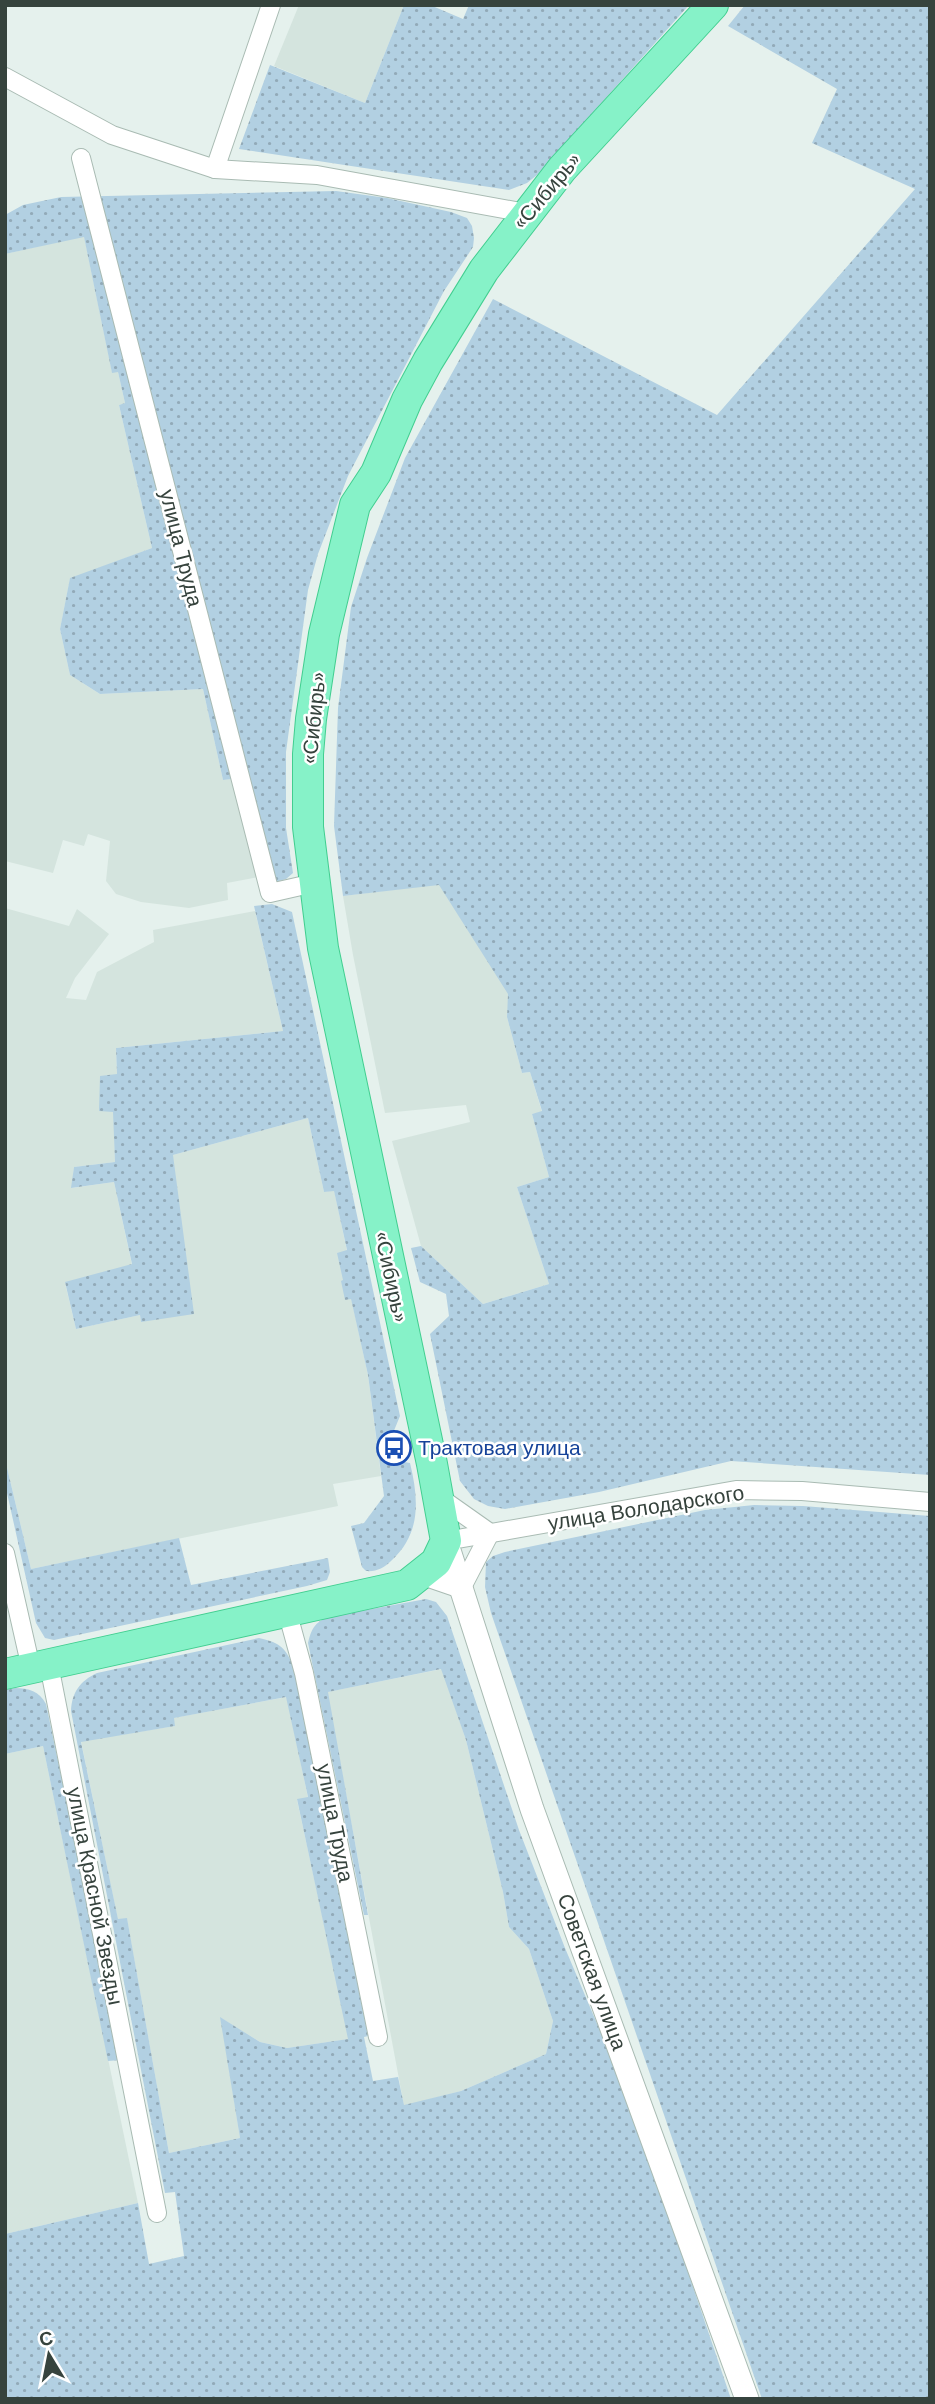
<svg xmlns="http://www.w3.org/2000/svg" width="935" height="2404" font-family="'DM Sans',sans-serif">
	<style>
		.residential { fill: #d4e4de }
		.grass { fill: url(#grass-dots); fill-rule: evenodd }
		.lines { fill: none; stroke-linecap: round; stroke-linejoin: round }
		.minor-casing { stroke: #a9bbb3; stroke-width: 20 }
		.tertiary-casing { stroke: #a9bbb3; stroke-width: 25 }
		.trunk-casing { stroke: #42ce90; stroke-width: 32 }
		.minor { stroke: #fff; stroke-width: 18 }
		.tertiary { stroke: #fff; stroke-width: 23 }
		.trunk { stroke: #86f2c8; stroke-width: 30 }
		.labels { text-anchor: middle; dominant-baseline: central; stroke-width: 5; stroke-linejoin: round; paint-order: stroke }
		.street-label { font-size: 21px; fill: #36433d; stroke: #fff }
		.transit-label { font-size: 21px; fill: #164399; stroke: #fff; text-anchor: start }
	</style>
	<defs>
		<pattern id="grass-dots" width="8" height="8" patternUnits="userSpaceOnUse" patternTransform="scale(1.75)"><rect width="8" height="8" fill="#b2d0e2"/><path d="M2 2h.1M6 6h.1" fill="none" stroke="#92aab8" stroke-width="1.8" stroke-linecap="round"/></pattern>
	</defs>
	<rect width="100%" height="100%" fill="#e5f1ed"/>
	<g class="residential">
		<polygon points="299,5 404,5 365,103 274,66"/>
		<polygon points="84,236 112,372 118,372 125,403 119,405 152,548 70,579 60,629 70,675 100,694 203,689 223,780 232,779 258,877 227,883 228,900 189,908 141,902 116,894 106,881 110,841 88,834 84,846 63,840 53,873 5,861 5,254"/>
		<polygon points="439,884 509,994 507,1017 522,1073 530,1072 542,1112 532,1114 549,1177 517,1187 549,1284 483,1304 421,1246 392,1141 470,1122 466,1105 385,1113 353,955 343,896"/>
		<polygon points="5,908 69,926 77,909 109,934 75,978 66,998 86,1000 97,972 154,942 153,930 255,911 283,1031 116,1048 117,1074 99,1111 114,1111 115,1162 74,1167 72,1188 114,1182 132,1265 65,1283 76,1329 140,1315 141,1322 173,1155 308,1118 324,1192 334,1190 347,1251 351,1298 368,1375 381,1476 333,1484 338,1506 31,1569 5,1459"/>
		<polygon points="442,1669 466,1740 503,1892 509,1927 529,1949 553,2021 546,2054 461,2091 404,2106 327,1692"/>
		<polygon points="287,1697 308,1798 297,1800 349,2039 287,2048 260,2042 221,2018 240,2138 169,2153 127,1919 118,1920 81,1741 175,1726 173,1718"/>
		<polygon points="43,1746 138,2203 5,2234 5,1754"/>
	</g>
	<g class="grass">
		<polygon points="404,5 430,5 463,19 469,5 689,5 537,175 527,183 509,190 239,149 270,65 365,103"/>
		<polygon points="745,5 930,5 930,1475 731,1461 599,1492 505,1509 488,1506 474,1499 460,1481 430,1334 449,1316 446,1294 420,1282 411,1248 421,1246 483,1304 549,1284 517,1187 549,1177 532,1114 542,1111 530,1072 522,1073 507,1017 508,994 439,885 343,896 334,826 338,708 351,607 367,558 405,458 493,299 717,415 915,189 812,143 837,89 728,26"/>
		<polygon points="336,191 387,198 451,212 467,218 472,226 474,238 473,247 444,291 348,476 318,554 308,590 286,752 286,828 293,873 286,879 276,882 232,779 223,780 203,689 100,694 70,675 60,629 70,578 152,548 119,405 125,403 118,372 112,373 84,237 5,254 5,215 23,205 61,197"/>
		<path d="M272 904 292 912 400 1416 393 1433 394 1448 389 1445 391 1456 398 1455 399 1461 410 1463C419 1500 421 1534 391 1561 384 1568 376 1572 366 1571L362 1567 351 1526 364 1523 384 1496 368 1375 351 1299 345 1300 341 1281 343 1280 337 1253 347 1250 334 1191 324 1192 308 1118 173 1155 194 1314 141 1322 140 1315 76 1329 65 1282 132 1264 114 1182 71 1188 74 1167 115 1162 113 1112 99 1111 100 1076 117 1074 116 1048 283 1031 254 906Z"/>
		<polygon points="5,1459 31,1569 179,1538 191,1585 328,1558 330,1572 327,1580 307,1586 54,1640 45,1638 36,1623 5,1484"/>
		<polygon points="754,1505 803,1506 930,1516 930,2399 762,2399 491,1613 485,1587 486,1562 493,1556 505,1552 705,1510"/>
		<path d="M426 1599 436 1602 447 1616 519 1830 565 1948 601 2033 687 2269 731 2399H5V2234L138 2203 149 2264 184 2256 175 2192 165 2193 71 1711C72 1692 80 1681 97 1673L259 1638C282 1643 285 1648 295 1669L368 2036 364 2037 373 2081 398 2077 404 2105 461 2091 546 2054 553 2021 529 1949 509 1927 503 1892 466 1740 441 1669 328 1692 368 1915H364L308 1643C311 1629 315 1622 328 1617ZM286 1697 308 1797 297 1799 348 2039 287 2048 260 2042 220 2017 240 2138 169 2153 127 1918 118 1919 81 1742 175 1726 174 1718Z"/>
		<path d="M15 1688C29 1688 39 1691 46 1704L121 2060 108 2061 43 1746 5 1754V1690Z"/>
	</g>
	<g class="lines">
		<g class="minor-casing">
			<g id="minor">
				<polyline points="5,77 112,135 215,169 317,175 526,213"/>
				<polyline points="81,158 270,893 314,883"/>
				<polyline points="215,169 271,5"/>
				<polyline points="446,1541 736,1490 802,1491 930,1502"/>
				<polyline points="5,1553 31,1668"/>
				<polyline points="420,1575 461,1589 490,1533 439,1497"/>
				<polyline points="287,1611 304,1673 378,2037"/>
				<polyline points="49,1665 157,2213"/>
			</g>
		</g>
		<g class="tertiary-casing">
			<polyline id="tertiary" points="446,1541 532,1809 747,2399"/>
		</g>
		<g class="trunk-casing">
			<polyline id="trunk" points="5,1674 407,1585 436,1562 446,1541 432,1464 323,948 308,827 308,754 311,719 324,634 355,505 376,473 407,400 428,361 484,270 562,169 713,5"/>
		</g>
		<use href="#minor" class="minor"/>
		<use href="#tertiary" class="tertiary"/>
		<use href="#trunk" class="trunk"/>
	</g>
	<defs>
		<g id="bus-ring" transform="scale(1.75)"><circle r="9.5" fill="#fff" stroke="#1a4fb4" stroke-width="1.5"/><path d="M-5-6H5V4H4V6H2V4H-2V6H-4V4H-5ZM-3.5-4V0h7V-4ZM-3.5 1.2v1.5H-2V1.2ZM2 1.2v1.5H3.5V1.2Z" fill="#1a4fb4"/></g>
	</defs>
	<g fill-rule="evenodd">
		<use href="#bus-ring" x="394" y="1448"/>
	</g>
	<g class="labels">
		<g class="street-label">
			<text transform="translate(547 191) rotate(-50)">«Сибирь»</text>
			<text transform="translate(181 548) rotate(76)">улица Труда</text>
			<text transform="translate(314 718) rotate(-84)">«Сибирь»</text>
			<text transform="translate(391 1277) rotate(78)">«Сибирь»</text>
			<text transform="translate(646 1508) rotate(-9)">улица Володарского</text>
			<text transform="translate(335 1823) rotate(79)">улица Труда</text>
			<text transform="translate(95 1896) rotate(79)">улица Красной Звезды</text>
			<text transform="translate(592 1972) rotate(70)">Советская улица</text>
		</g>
		<g class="transit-label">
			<text x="418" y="1448">Трактовая улица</text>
		</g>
	</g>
	<rect width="935" height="2404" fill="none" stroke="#36433d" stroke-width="14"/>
	<g transform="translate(49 2355) rotate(350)" stroke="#ffffff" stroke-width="5" paint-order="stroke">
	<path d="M0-5L12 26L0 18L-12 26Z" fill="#36433d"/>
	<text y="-10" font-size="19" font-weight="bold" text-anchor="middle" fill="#36433d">С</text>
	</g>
</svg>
